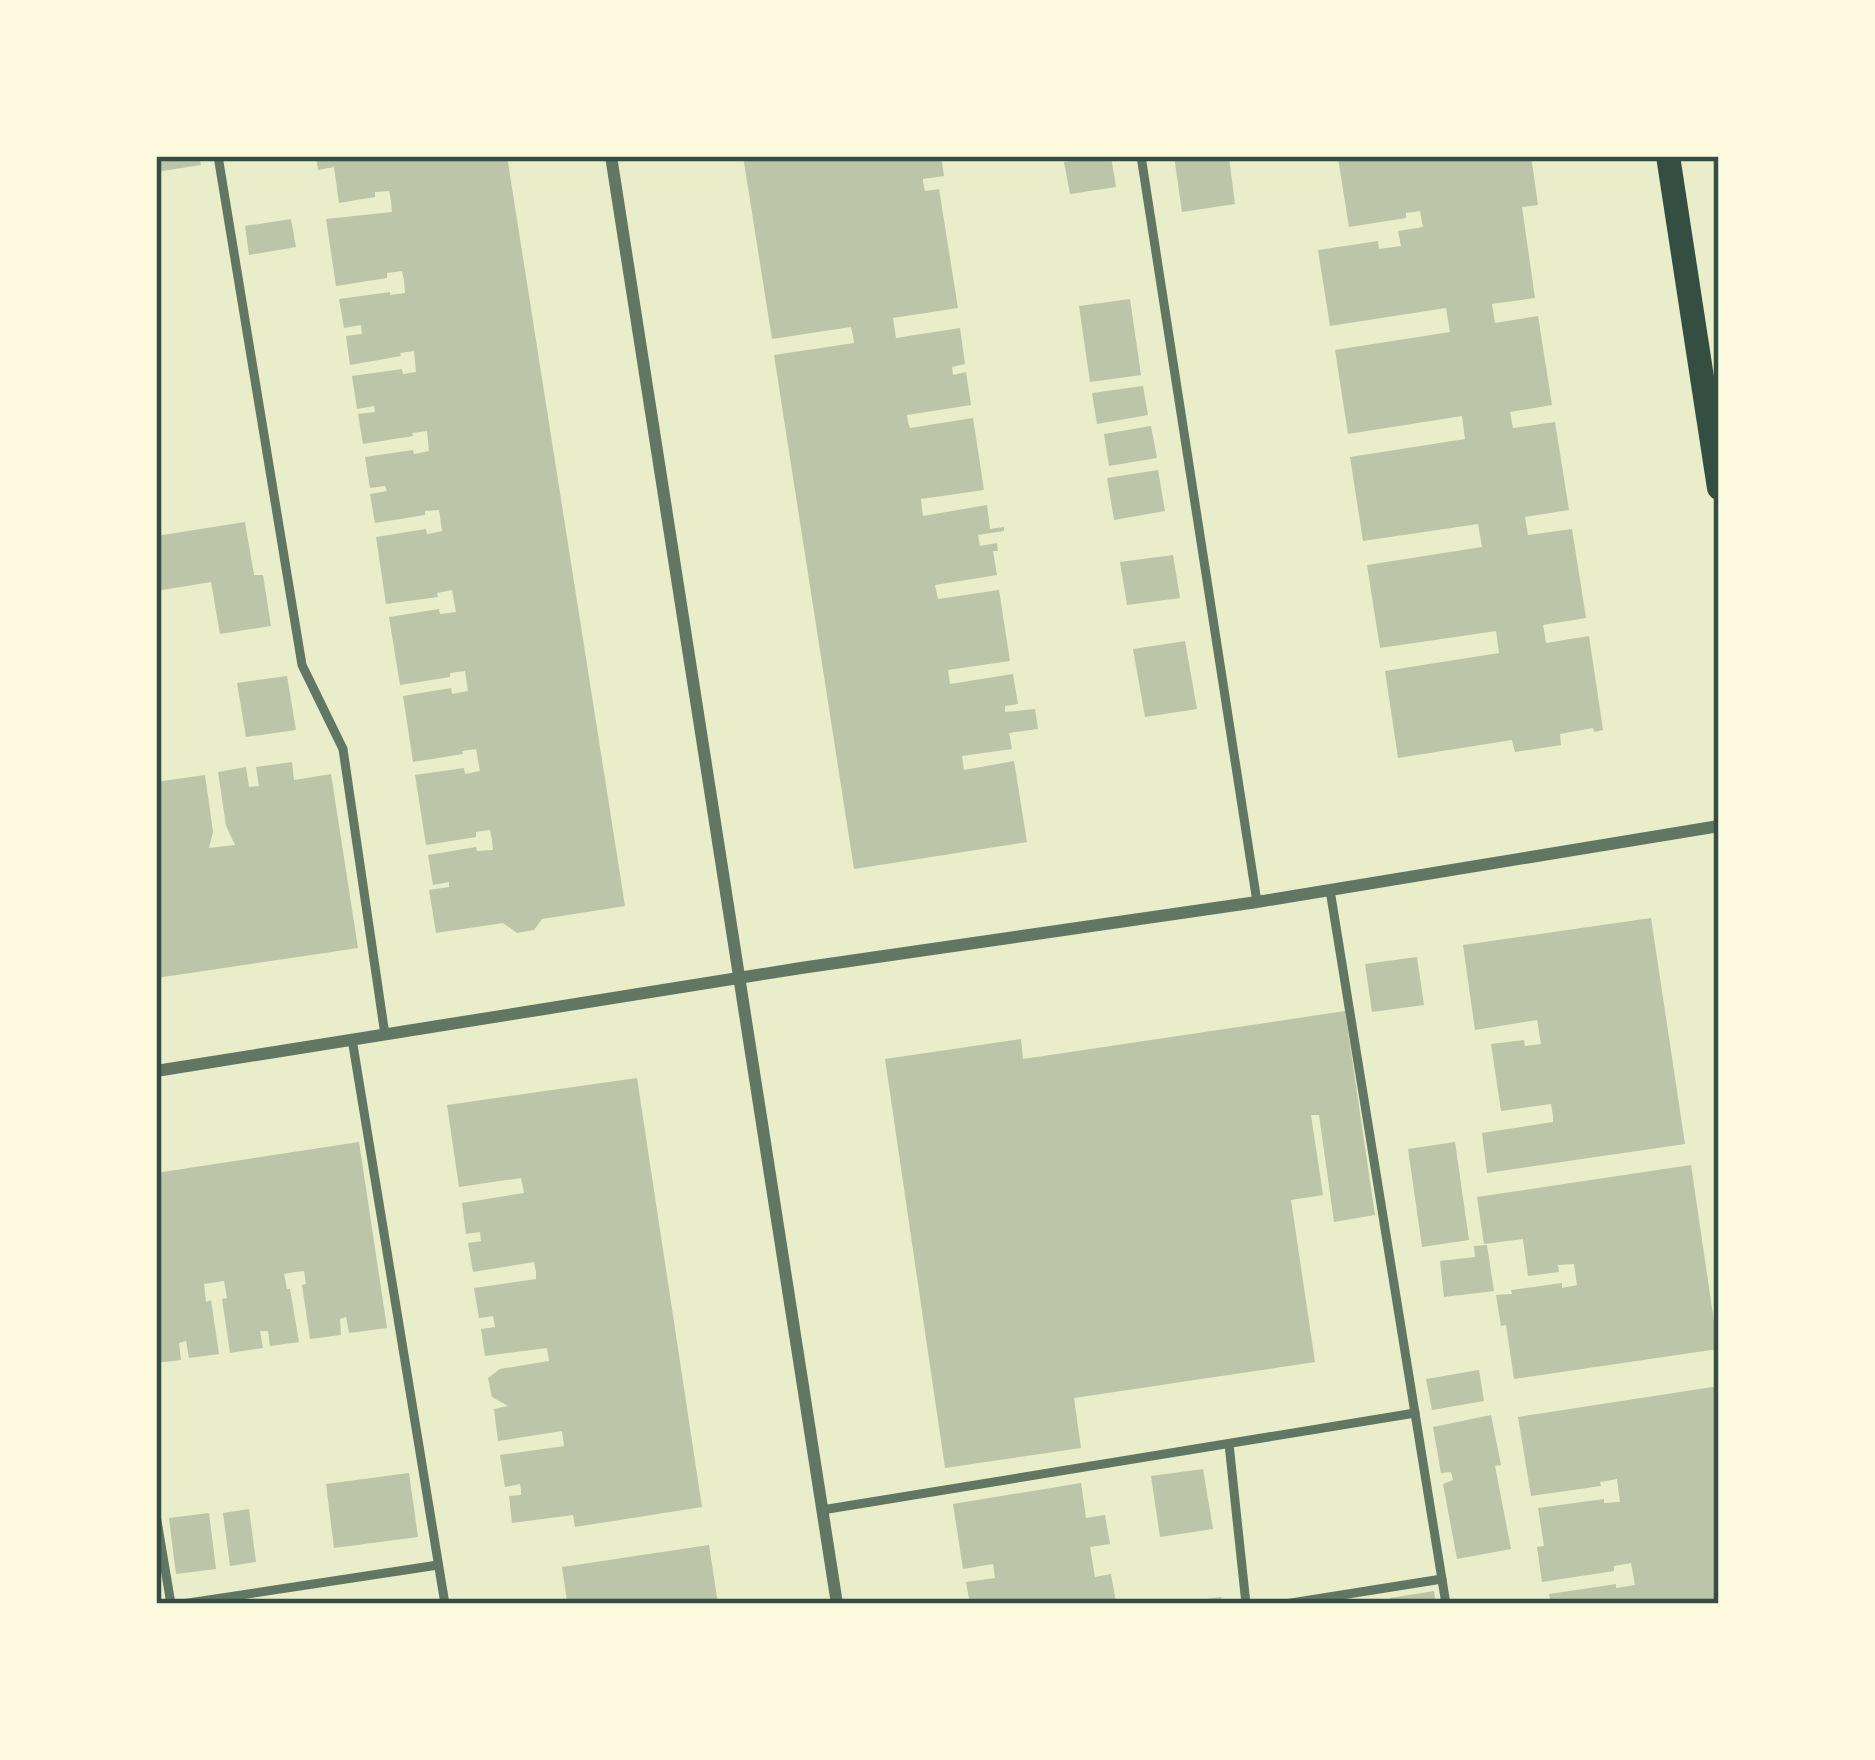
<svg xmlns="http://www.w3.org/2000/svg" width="1875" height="1760" font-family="'Sofia Sans Condensed',sans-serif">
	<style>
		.building { fill: #bcc5a7 }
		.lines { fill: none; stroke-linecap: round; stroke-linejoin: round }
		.service { stroke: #617663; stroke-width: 9 }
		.minor { stroke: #617663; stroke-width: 12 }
		.secondary { stroke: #344e41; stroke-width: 24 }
		.neatline { fill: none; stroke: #344e41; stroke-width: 4.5 }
	</style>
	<rect width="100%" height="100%" fill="#e9edc9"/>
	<g class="building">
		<polygon points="156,156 199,156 201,165 156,172"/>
		<polygon points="316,156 507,156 625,906 542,919 534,930 517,933 503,923 436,933 429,890 449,887 449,882 433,885 428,855 476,847 477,851 493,850 492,840 490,830 476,832 476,837 426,845 415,775 464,768 465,774 480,771 476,749 462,751 463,754 413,762 403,696 451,688 452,694 468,691 465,671 450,673 450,677 400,685 389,617 439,609 440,614 456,612 452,590 437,593 438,597 386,604 376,537 426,529 427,534 442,531 439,510 425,511 425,515 375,523 370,494 387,491 385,486 370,488 365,457 413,450 414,454 429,451 427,431 412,433 413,436 363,444 358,414 375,412 374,406 357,409 352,376 402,369 403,374 416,372 414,351 400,353 401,356 350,365 346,336 362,334 361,325 344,328 339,299 390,292 390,295 405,293 404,280 402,271 387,273 387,278 336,286 326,219 392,212 391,201 389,191 375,192 375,197 339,203 334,167 318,170"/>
		<polygon points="743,156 941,156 944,176 923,179 923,182 925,191 939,189 958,308 893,318 896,338 960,328 965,364 952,367 953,375 966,372 971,405 907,415 908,422 910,428 973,418 984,490 921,499 923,516 987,505 990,529 1004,527 1004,531 978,535 980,546 997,543 998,551 993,551 997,575 935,585 938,599 999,590 1010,661 948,670 950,684 1013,674 1018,704 1005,706 1005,712 1035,709 1038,729 1009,733 1012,749 962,756 964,770 1014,761 1027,842 854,869 774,355 854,343 853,336 851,327 772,339"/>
		<polygon points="1101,156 1111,156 1116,187 1070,194 1064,162"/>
		<polygon points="1174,156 1229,158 1235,204 1182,212"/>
		<polygon points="1353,156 1531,156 1538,205 1522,207 1535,298 1492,304 1495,323 1538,316 1552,405 1510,412 1513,428 1555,422 1569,510 1525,517 1528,535 1572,529 1586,618 1543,625 1545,636 1546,643 1589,636 1603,730 1594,732 1593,728 1560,734 1561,745 1515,752 1512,740 1398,758 1385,671 1499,653 1496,631 1380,648 1367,565 1482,547 1478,524 1363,541 1350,457 1465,439 1462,416 1348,434 1335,350 1450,332 1446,308 1330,326 1318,250 1378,241 1379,249 1401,246 1398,231 1423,227 1420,211 1406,213 1406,218 1349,227 1338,158"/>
		<polygon points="291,219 296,247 249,255 245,226"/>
		<polygon points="1130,299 1141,375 1090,382 1079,306"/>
		<polygon points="1143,386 1148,415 1097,424 1092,393"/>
		<polygon points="1151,426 1157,458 1109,466 1104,434"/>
		<polygon points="1158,470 1165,511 1114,520 1107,478"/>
		<polygon points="245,522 254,575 263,575 271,626 220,634 211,582 156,591 156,536"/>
		<polygon points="1173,555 1180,598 1127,605 1120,562"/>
		<polygon points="1185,641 1197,709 1145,717 1133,649"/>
		<polygon points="287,676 296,730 246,737 237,683"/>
		<polygon points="292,762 294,780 331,774 358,948 156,978 156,782 205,775 213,832 209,848 235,845 226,826 218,772 246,767 249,787 259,786 256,767"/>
		<polygon points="1651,918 1685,1144 1487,1173 1482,1133 1553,1122 1553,1116 1551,1104 1501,1111 1491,1044 1524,1040 1525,1046 1541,1044 1537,1020 1475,1030 1463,945"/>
		<polygon points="1417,957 1424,1005 1372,1012 1365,964"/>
		<polygon points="1345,1011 1375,1215 1334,1222 1319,1115 1311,1115 1323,1195 1291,1200 1315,1362 1074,1398 1081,1448 945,1468 885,1059 1021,1039 1023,1059"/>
		<polygon points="637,1078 702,1507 575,1527 573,1515 512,1523 509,1496 521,1495 521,1490 520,1484 505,1487 500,1455 564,1446 562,1431 498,1441 494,1409 508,1406 492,1397 488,1378 500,1369 549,1361 548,1355 547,1348 485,1356 481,1329 495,1327 493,1316 479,1318 474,1288 536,1279 536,1272 534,1262 473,1272 468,1243 481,1241 480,1232 466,1234 462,1203 524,1193 523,1187 521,1178 459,1187 447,1105"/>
		<polygon points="359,1142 387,1328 349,1333 346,1317 340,1319 341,1335 310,1339 302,1285 306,1284 304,1271 295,1272 284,1274 287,1289 290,1289 299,1342 270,1346 268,1331 260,1331 263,1348 230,1353 222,1299 227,1298 224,1281 204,1284 206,1302 211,1300 219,1354 189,1358 186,1341 179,1343 181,1360 156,1363 156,1173"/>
		<polygon points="1455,1142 1469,1240 1422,1247 1408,1149"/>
		<polygon points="1691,1165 1718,1349 1514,1379 1506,1325 1501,1326 1496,1295 1512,1294 1511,1290 1562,1283 1562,1288 1577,1285 1574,1264 1558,1265 1559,1272 1528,1276 1523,1239 1484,1244 1477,1197"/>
		<polygon points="1487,1245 1494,1291 1444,1297 1440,1261 1475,1257 1474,1246"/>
		<polygon points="1479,1370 1484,1401 1432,1410 1426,1379"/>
		<polygon points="1719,1386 1719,1604 1551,1604 1549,1594 1616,1584 1616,1588 1635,1585 1631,1563 1614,1566 1614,1571 1542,1582 1537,1547 1544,1546 1538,1508 1604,1499 1604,1503 1620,1502 1617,1479 1600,1482 1601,1486 1531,1496 1518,1417"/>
		<polygon points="1491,1415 1501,1465 1495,1466 1511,1549 1457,1559 1443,1484 1453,1480 1451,1472 1441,1473 1433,1427"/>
		<polygon points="1203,1469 1213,1529 1160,1537 1151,1476"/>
		<polygon points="409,1473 418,1537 334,1548 326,1484"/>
		<polygon points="1081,1483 1086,1518 1105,1515 1110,1544 1090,1547 1095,1577 1111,1574 1116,1602 970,1604 966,1582 995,1578 993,1564 963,1569 953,1504"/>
		<polygon points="249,1509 256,1562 230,1566 223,1513"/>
		<polygon points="209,1513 216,1569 176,1574 169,1518"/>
		<polygon points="709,1545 718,1604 575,1604 575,1600 567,1601 562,1567"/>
		<polygon points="1434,1591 1436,1604 1391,1604 1390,1598"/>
		<polygon points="1221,1597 1222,1604 1191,1604 1191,1601"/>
	</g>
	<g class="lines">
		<g class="service">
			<polyline points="218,156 302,665 343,749 385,1035"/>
			<polyline points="1141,156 1257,902"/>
			<polyline points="1330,890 1446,1604"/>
			<polyline points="352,1039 445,1604"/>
			<polyline points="1229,1444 1246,1604"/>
			<polyline points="822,1510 1415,1413"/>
			<polyline points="156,1515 171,1604"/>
			<polyline points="182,1604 438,1565"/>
			<polyline points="1285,1604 1442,1579"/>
		</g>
		<g class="minor">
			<polyline points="611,156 837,1604"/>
			<polyline points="156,1071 801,968 1257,902 1719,826"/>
		</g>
		<polyline class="secondary" points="1668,156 1719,488"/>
	</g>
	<rect width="1875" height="1760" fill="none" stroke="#fefae0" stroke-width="318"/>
	<rect x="159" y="159" width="1557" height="1442" class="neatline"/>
</svg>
